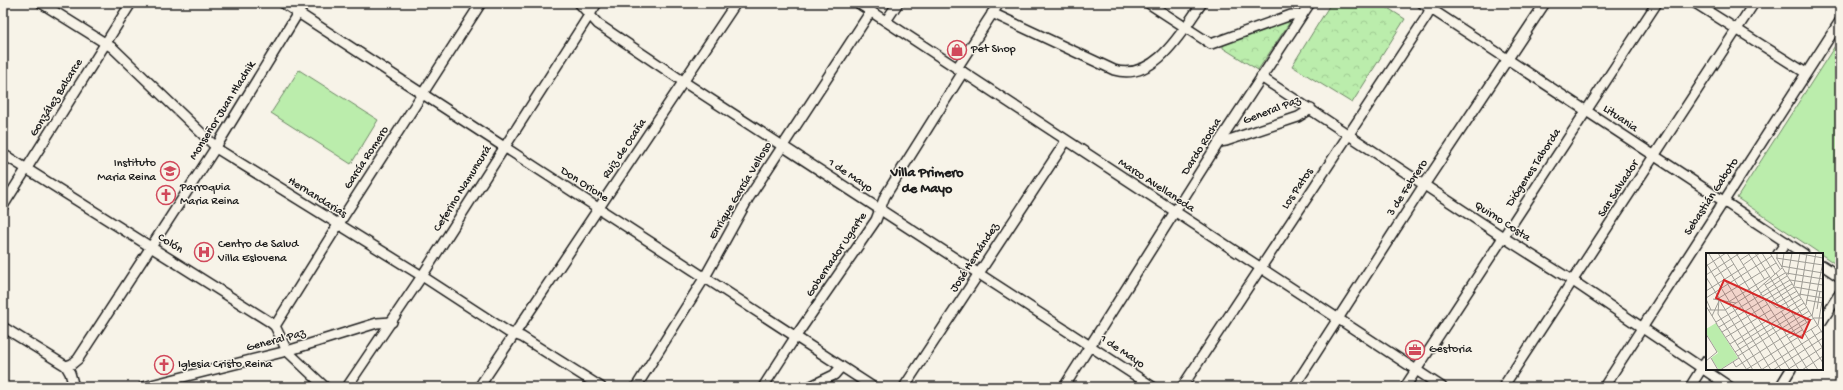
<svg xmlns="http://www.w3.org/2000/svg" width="1843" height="390" font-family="'Gochi Hand',sans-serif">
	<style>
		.green { fill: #bbedac; stroke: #6c8464 }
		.forest { fill: url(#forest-crowns); stroke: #6c8464 }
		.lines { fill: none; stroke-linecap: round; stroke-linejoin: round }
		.minor-casing { stroke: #1c1c1c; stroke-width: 12 }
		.minor { stroke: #f7f3e8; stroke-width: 9 }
		.labels { text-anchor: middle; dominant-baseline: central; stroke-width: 3; stroke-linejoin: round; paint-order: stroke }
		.poi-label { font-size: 12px; fill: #1c1c1c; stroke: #f7f3e8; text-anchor: start }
		.street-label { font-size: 12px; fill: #1c1c1c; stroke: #f7f3e8 }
		.quarter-label { font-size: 14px; font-weight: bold; fill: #1c1c1c; stroke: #f7f3e8 }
		.inset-road { fill: none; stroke: #9f9d96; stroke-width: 1 }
		.view { fill: #d62828; fill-opacity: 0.15; stroke: #d62828; stroke-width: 2 }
		.inset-edge { fill: none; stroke: #1c1c1c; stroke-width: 2 }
	</style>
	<defs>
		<pattern id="forest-crowns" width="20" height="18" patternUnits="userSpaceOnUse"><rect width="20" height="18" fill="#bbedac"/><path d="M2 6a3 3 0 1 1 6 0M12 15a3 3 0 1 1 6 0" fill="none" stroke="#a0cb93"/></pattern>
	</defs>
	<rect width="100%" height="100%" fill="#f7f3e8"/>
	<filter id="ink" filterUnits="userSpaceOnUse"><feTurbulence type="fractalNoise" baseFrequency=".025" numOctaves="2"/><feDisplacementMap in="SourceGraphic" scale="8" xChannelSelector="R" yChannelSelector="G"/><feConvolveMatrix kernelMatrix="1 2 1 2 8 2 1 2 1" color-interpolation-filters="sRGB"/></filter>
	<g filter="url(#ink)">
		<g class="green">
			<polygon points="1840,38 1840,267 1737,198"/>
			<polygon points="299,70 378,120 351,164 271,113"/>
		</g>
		<g class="forest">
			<polygon points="1331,3 1380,3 1405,19 1352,103 1292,66"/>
			<polygon points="1288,20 1290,22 1258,70 1223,48 1223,44"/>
		</g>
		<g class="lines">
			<g class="minor-casing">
				<g id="minor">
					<polyline points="41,3 113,48 219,150 422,276 508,332 522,337 601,387"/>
					<polyline points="283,3 873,387"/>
					<polyline points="579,3 598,24 684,82 1153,387"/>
					<polyline points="858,3 1442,387"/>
					<polyline points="1148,3 1211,44 1291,15 1301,15"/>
					<polyline points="1422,3 1804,254"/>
					<polyline points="1695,3 1806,73"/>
					<path d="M992 13 1114 70C1155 82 1182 31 1202 3"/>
					<polyline points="886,21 898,3"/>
					<polyline points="957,68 999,3"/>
					<polyline points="1261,77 1503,237 1573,281 1730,387"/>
					<polyline points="1219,142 1226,141 1298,117 1311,109"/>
					<polyline points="3,154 270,322 275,326 287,351 325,387"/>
					<polyline points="3,206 131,3"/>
					<polyline points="1778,254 1786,242"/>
					<polyline points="1822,265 1840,277"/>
					<polyline points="1822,321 1840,293"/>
					<polyline points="275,326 338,225 481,3"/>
					<polyline points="3,327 66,366 70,373 74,387"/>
					<polyline points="66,366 72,364 78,359 216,147 304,3"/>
					<polyline points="143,387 287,351 377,323 392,322"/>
					<polyline points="347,387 422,276 597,3"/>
					<polyline points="479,387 736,3"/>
					<polyline points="636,387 705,277 748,199 871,11"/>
					<polyline points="763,387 796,336 876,220 885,196 963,72"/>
					<polyline points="809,387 834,375 841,367"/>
					<polyline points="904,387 1066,141"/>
					<polyline points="1064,387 1219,142 1310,3"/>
					<polyline points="1182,387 1427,16 1433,3"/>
					<polyline points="1294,387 1424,185 1545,3"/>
					<polyline points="1405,387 1657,3"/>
					<polyline points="1503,387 1754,3"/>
					<polyline points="1604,387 1840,21"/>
					<polyline points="1690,387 1707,360"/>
					<polyline points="1780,387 1791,369"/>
				</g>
			</g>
			<use href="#minor" class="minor"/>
		</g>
	</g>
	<defs>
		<g id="shop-ring" transform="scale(1)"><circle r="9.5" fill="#f7f3e8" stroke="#d1495b" stroke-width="1.5"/><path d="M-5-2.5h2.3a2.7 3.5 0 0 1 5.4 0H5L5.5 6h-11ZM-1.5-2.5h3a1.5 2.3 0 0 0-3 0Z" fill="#d1495b"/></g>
		<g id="school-ring" transform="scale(1)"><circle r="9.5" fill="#f7f3e8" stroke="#d1495b" stroke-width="1.5"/><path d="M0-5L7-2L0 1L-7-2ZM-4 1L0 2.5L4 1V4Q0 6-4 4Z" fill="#d1495b"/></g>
		<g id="church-ring" transform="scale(1)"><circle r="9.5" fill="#f7f3e8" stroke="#d1495b" stroke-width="1.5"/><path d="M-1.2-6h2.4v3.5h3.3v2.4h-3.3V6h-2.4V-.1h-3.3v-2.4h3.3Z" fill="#d1495b"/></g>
		<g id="hospital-ring" transform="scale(1)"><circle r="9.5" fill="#f7f3e8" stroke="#d1495b" stroke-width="1.5"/><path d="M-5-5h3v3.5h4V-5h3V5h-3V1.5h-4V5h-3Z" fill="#d1495b"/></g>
		<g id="office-ring" transform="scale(1)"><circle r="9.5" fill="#f7f3e8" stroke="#d1495b" stroke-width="1.5"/><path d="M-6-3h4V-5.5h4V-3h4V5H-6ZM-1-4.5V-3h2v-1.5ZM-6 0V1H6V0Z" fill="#d1495b"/></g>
	</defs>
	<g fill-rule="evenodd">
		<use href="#shop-ring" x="957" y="50"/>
		<use href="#school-ring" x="170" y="171"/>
		<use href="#church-ring" x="166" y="195"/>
		<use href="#hospital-ring" x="204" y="252"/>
		<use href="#office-ring" x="1415" y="350"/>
		<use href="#church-ring" x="164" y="365"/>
	</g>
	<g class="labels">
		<g class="poi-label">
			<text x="971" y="50">Pet Shop</text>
			<text x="156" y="164" text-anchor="end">Instituto<tspan x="156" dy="14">Maria Reina</tspan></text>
			<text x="180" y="188">Parroquia<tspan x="180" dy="14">Maria Reina</tspan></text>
			<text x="218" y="245">Centro de Salud<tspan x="218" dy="14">Villa Eslovena</tspan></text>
			<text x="1429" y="350">Gestoria</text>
			<text x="178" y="365">Iglesia Cristo Reina</text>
		</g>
		<g class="street-label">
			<text transform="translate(57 98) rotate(-58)">González Balcarce</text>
			<text transform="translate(223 111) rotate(-58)">Monseñor Juan Hladnik</text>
			<text transform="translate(1272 111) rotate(-21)">General Paz</text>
			<text transform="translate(1620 119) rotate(34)">Lituania</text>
			<text transform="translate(1202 147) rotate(-58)">Dardo Rocha</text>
			<text transform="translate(625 149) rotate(-56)">Ruiz de Ocaña</text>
			<text transform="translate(367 158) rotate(-57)">García Romero</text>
			<text transform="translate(1534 168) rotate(-57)">Diógenes Taborda</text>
			<text transform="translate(850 176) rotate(34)">1 de Mayo</text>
			<text transform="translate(584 185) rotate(33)">Don Orione</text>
			<text transform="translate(1156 186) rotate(33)">Marco Avellaneda</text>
			<text transform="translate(1408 188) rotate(-57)">3 de Febrero</text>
			<text transform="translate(463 189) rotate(-58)">Ceferino Namuncurá</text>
			<text transform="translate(1298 189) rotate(-56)">Los Patos</text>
			<text transform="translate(1619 189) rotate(-57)">San Salvador</text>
			<text transform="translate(741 191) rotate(-59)">Enrique García Velloso</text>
			<text transform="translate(1712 197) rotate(-57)">Sebastián Gaboto</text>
			<text transform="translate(317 198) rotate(32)">Hernandarias</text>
			<text transform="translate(1502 222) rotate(33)">Quirno Costa</text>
			<text transform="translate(170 244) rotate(32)">Colón</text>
			<text transform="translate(837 255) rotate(-56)">Gobernador Ugarte</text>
			<text transform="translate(975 258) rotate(-57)">José Hernández</text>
			<text transform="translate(276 341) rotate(-15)">General Paz</text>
			<text transform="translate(1122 352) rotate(34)">1 de Mayo</text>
		</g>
		<g class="quarter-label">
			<text x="927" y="173">Villa Primero<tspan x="927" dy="16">de Mayo</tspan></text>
		</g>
	</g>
	<g transform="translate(1706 253)">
		<rect width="117" height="117" fill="#f7f3e8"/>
		<path d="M10 70 32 105 13 117 5 105 12 100 0 80V76Z" fill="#bbedac"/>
		<path class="inset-road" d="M12 0 84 117M21 0 93 117M30 0 102 117M42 0 59 27M49 0 117 110M56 0 69 21M64 0 74 16M71 0V6L117 81M90 0 117 5M3 1 75 117M70 5 117 12M34 7 45 0M0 10 65 117M37 12 54 0M0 13 20 0M75 13 117 20M76 14 78 0M70 20 101 70M80 20 117 26M0 22 34 0M82 22 86 0M0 24 13 45 12 61 47 117M8 24 28 11M58 30 74 55 78 56M59 32 79 20M88 33 94 0M89 34 117 39M0 38 38 14M55 40 81 23M93 41 117 45M57 43 84 27 117 32M94 43 101 0M0 45 66 3M13 45 70 10M0 46 5 57M7 46 30 50M59 47 86 31M100 47 117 50M14 48 56 117M24 48 64 23M64 49 71 55 93 42M63 50 88 34M71 50 91 38M100 52 110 0M0 53 11 71M111 56 114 38M2 57H19L52 36 76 15M75 58 112 117M6 63 13 48M106 63 117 9M10 69 56 41M10 70 41 117M13 74 59 46M105 76 116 94M16 79 62 51M79 79 106 62M0 81 11 99 0 108M20 84 65 57M83 85 96 77M24 91 95 46M31 92 98 50M29 99 101 54M32 103 103 58M5 105 12 117M27 109 30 114 36 110M36 110 108 65H117M41 116 112 72 117 43M14 117 33 105M55 117 116 78M67 117 117 85M81 117 117 94M96 117 117 103"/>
		<path class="view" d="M18 27 104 67 96 85 10 45Z"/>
		<rect width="117" height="117" class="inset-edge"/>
	</g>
	<rect width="1843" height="390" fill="none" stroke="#f7f3e8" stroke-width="16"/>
	<rect x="8" y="8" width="1827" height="374" fill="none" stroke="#1c1c1c" stroke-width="1.5" filter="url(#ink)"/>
</svg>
